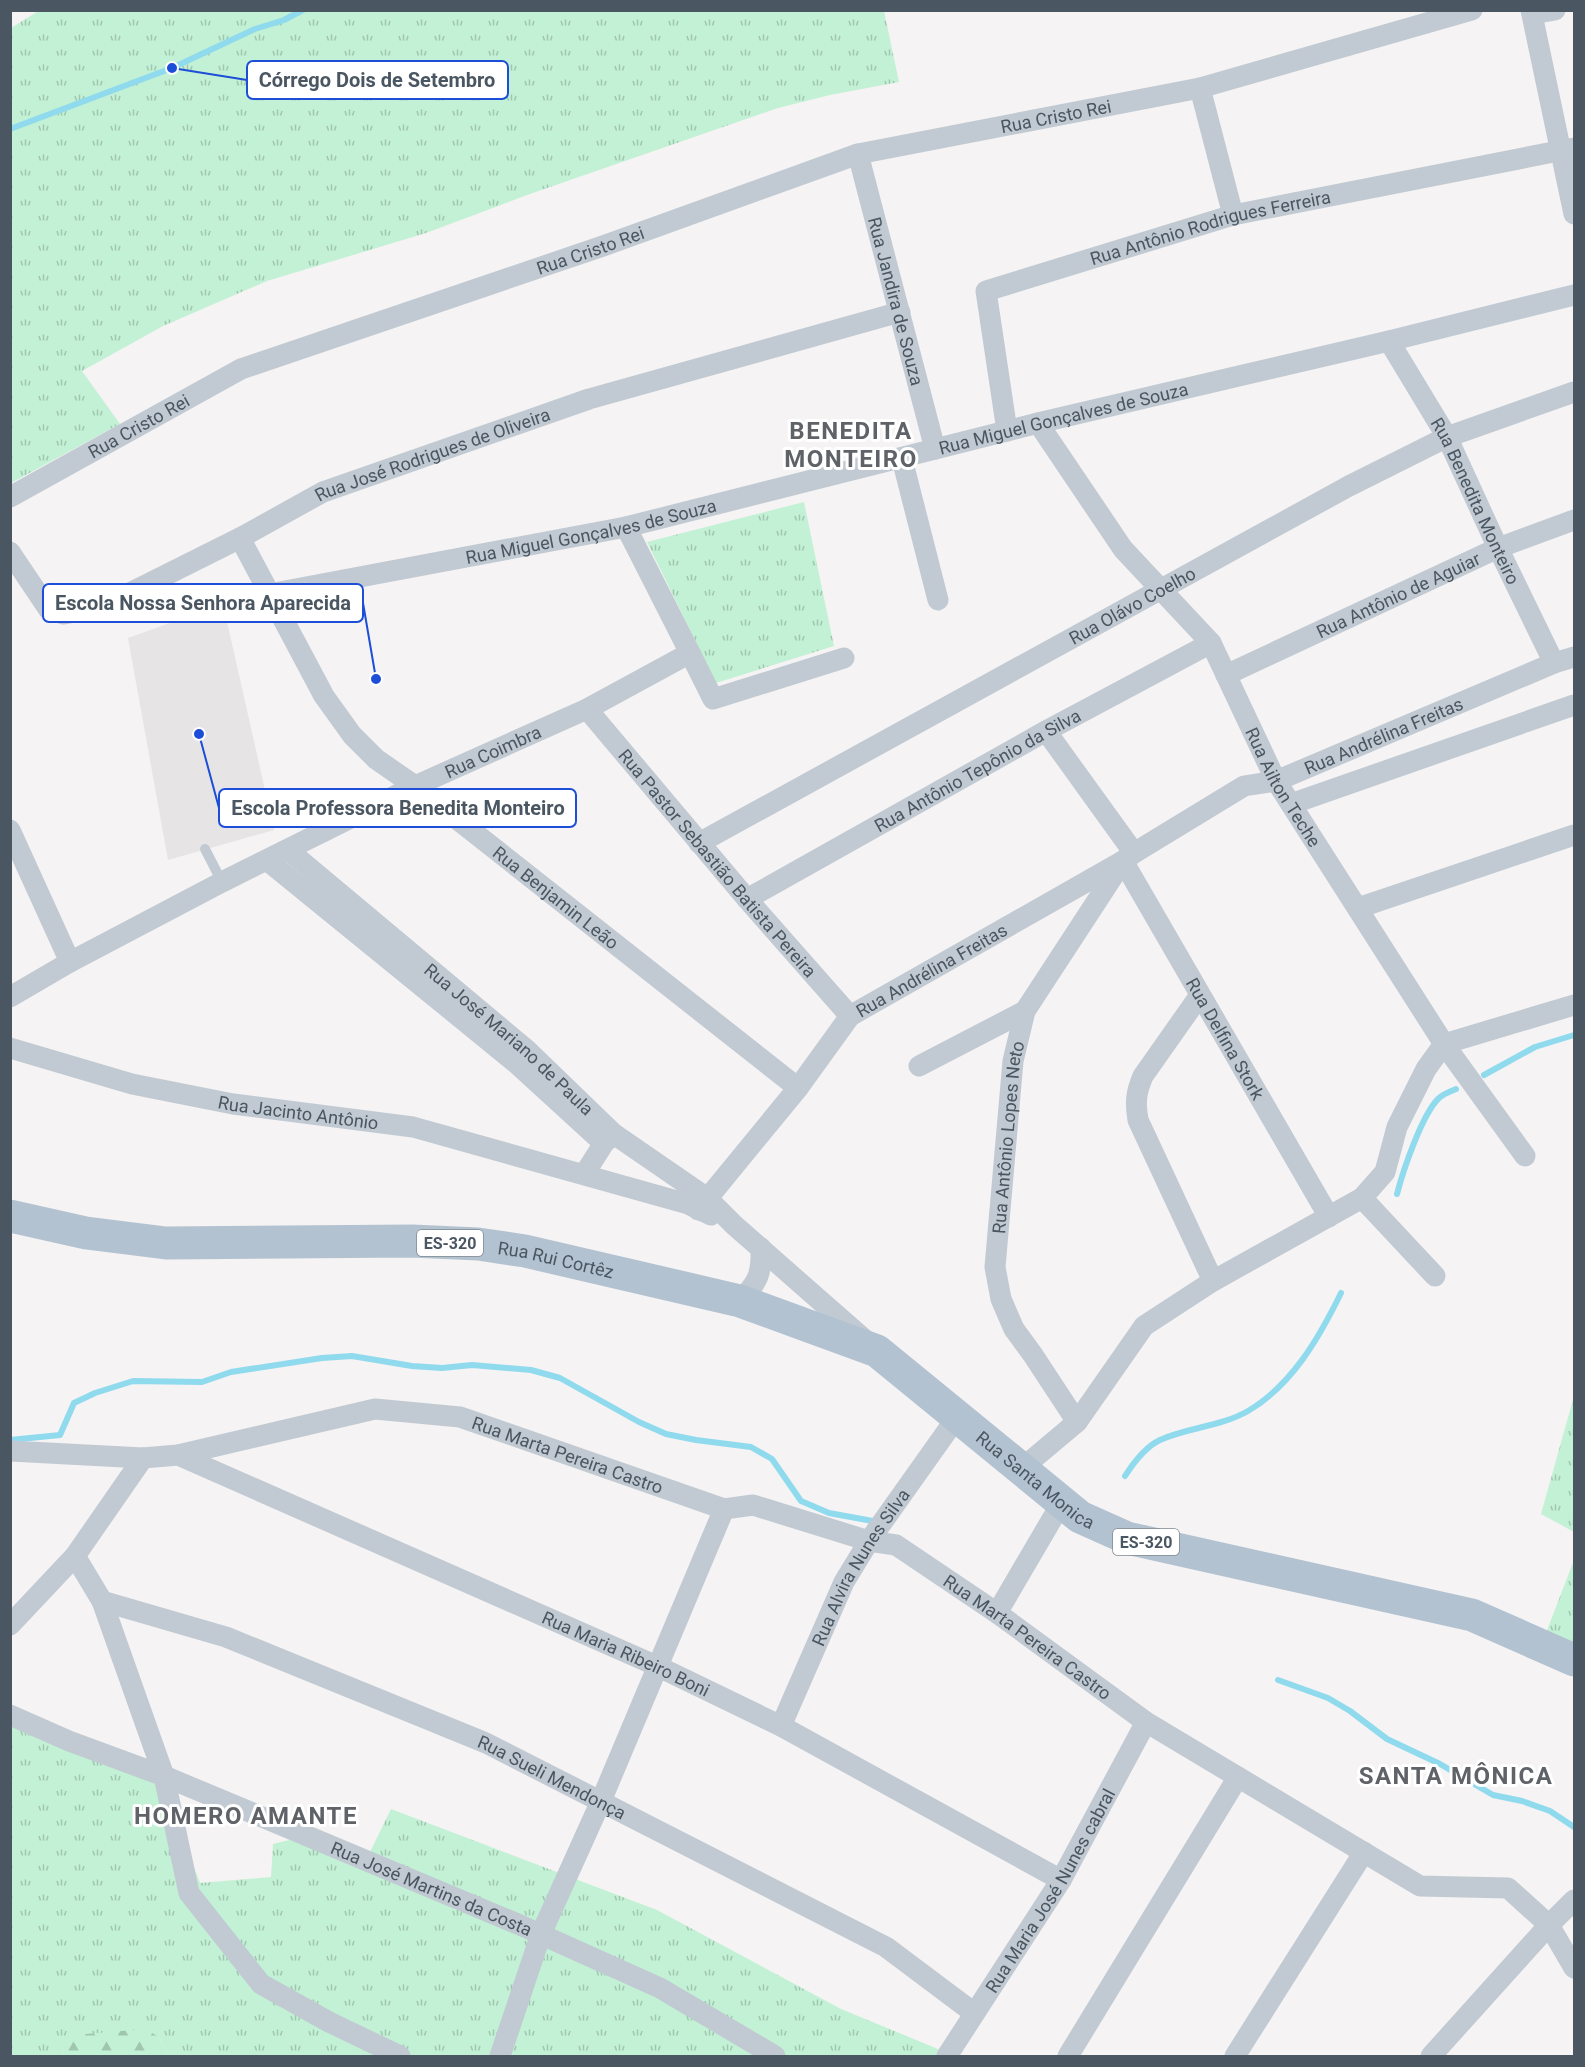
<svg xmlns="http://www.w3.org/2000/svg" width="1585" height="2067" font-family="Roboto,sans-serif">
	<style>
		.education { fill: #e6e4e5 }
		.grass { fill: url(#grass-tufts) }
		.forest { fill: url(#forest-firs) }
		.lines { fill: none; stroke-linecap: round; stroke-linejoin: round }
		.stream { stroke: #90daee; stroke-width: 6 }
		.service { stroke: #c1cad2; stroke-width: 10 }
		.minor { stroke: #c1cad2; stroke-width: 21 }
		.primary { stroke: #b3c2d1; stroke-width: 33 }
		.labels { text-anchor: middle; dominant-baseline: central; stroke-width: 6; stroke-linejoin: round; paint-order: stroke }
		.shield { fill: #fff; stroke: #808990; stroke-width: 1.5 }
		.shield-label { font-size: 16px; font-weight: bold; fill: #4a5661 }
		.street-label { font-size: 18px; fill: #4a5661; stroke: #fff }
		.district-label { font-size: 24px; font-weight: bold; letter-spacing: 1.5px; fill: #5f6368; stroke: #fff }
		.leader { fill: none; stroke: #1d4ed8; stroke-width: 2 }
		.callout-dot { fill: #1d4ed8; stroke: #fff; stroke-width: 2 }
		.callout { fill: #fff; stroke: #1d4ed8; stroke-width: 2 }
		.callout-label { font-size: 20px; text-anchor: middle; font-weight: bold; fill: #4a5661 }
	</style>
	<defs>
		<pattern id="grass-tufts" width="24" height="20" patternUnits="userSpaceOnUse" patternTransform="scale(1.5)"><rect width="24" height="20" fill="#c3f1d5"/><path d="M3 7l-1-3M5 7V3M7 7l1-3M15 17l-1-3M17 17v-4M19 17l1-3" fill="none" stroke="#a0c6b0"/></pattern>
		<pattern id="forest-firs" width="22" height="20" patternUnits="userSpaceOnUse" patternTransform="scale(1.5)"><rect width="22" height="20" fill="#c3f1d5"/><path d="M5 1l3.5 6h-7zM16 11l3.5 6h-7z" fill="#a0c6b0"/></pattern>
	</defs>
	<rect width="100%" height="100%" fill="#f5f3f3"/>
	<polygon class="education" points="223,604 274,830 168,860 128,638"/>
	<g class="grass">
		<polygon points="40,10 884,11 899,82 830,95 778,108 527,195 426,233 267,281 163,326 82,371 120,424 11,483 11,28"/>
		<polygon points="804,502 834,646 716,683 647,542"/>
		<polygon points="1574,1396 1574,1532 1541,1514"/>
		<polygon points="1574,1560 1574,1649 1546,1633"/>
		<polygon points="10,1717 156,1779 179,1828 200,1883 271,1877 273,1844 289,1840 331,1851 370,1852 391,1809 657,1910 841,2009 955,2056 169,2056 159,2037 62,2048 63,2056 11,2056"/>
	</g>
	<polygon class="forest" points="145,2029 159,2037 169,2056 63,2056 62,2048 86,2034"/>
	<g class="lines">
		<g class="stream">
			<polyline points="10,129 172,68 255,29 284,20 303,10"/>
			<polyline points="1484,1075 1535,1047 1574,1035"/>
			<path d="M1397 1194C1403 1171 1422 1114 1439 1098 1443 1094 1451 1091 1456 1089"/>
			<polyline points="10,1440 60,1435 74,1403 95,1393 133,1381 202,1382 231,1372 322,1358 352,1356 412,1366 442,1368 472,1365 531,1370 560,1378 639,1422 666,1434 696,1440 751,1447 772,1459 801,1501 829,1513 878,1522"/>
			<path d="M1125 1476C1134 1462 1145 1447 1160 1440 1189 1427 1220 1427 1248 1411 1292 1385 1319 1338 1341 1293"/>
			<polyline points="1278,1680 1328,1698 1350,1711 1387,1739 1440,1764 1493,1795 1522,1801 1550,1811 1574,1827"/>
		</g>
		<polyline class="service" points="205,849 222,882"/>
		<g class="minor">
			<polyline points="1531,10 1574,214"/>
			<polyline points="1532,14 1555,10"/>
			<polyline points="1200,88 1233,215"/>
			<path id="s1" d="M858 154 935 449"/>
			<path id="s2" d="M1389 341 1447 437 1498 548 1554 663"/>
			<path id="s3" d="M1038 423 1123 549 1211 643 1276 781 1444 1044 1525 1156"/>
			<path id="s4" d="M1007 431 986 291 1233 215 1574 148"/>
			<polyline points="902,459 938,600"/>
			<path id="s5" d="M10 497 241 369 603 246 858 154 1200 88 1472 10"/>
			<path id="s6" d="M240 538 324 696 352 735 376 759 415 786 798 1088"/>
			<path id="s7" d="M10 552 49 610 64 614 102 607 240 538 323 492 589 399 900 312"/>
			<path id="s8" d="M269 594 626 527 1038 423 1389 341 1574 295"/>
			<polyline points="690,653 713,699 844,658"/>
			<path id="s9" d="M1226 675 1498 548 1574 520"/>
			<path id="s10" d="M587 709 747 899 850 1016"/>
			<polyline points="1046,731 1134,853"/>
			<polyline points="1291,804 1574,705"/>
			<polyline points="10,830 70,962"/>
			<path id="s11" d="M699 843 1349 486 1447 437 1574 392"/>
			<path id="s12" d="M288 850 527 1050 614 1134 707 1198 734 1225 865 1340"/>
			<polyline points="268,861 516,1063 598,1138"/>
			<path id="s13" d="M747 899 1046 731 1211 643"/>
			<polyline points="1358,908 1574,835"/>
			<path d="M1200 995 1143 1076C1136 1092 1135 1103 1138 1120L1213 1281"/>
			<path id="s14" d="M10 997 70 962 222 882 415 786 587 709 690 653 626 527"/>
			<path id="s15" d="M10 1048 132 1084 233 1104 413 1127 688 1204 711 1215"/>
			<polyline points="919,1066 1025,1011"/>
			<polyline points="585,1173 604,1143 614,1134"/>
			<polyline points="1362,1198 1435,1276"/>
			<path id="s16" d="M698 1210 798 1088 850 1016 1123 861 1134 853 1244 786 1276 781 1554 663 1574 657"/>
			<path d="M740 1301C758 1282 762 1274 761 1248"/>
			<path id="s17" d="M1077 1422 1033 1355 1014 1329 1001 1299 995 1267 1013 1061 1025 1011 1123 861 1329 1217"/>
			<path id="s18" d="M10 1451 143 1458 178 1455 375 1409 460 1417 724 1509 753 1505 869 1541 896 1545 997 1613 1146 1722 1420 1886 1508 1888 1549 1925 1574 1968"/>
			<path id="s19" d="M178 1455 657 1666 781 1726 1061 1880"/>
			<polyline points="1021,1469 1077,1422 1144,1326 1213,1281 1362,1198 1385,1172 1397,1127 1426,1069 1444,1044 1574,1005"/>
			<polyline points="75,1556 102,1601 164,1776 189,1893 261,1984 329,2022 400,2056"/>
			<path id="s20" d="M102 1601 226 1637 486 1743 886 1947 974 2013"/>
			<polyline points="997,1613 1062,1502"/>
			<polyline points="10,1625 75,1556 143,1458"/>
			<path id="s21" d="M10 1715 69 1741 164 1776 520 1925 660 1988 775 2056"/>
			<path id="s22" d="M781 1726 844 1582 869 1541 957 1417"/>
			<polyline points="500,2056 541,1934 601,1801 724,1509"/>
			<path id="s23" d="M947 2056 1061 1880 1146 1722"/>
			<polyline points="1068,2056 1238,1777"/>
			<polyline points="1235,2056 1364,1852"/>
			<polyline points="1431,2056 1549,1925 1574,1900"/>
		</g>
		<path class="primary" id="s24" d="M10 1216 86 1233 166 1243 412 1241 478 1244 525 1251 740 1301 877 1351 1080 1517 1127 1538 1472 1615 1574 1660"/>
	</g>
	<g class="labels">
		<g class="shield">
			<rect x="417" y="1230" width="66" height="26" rx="4.5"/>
			<rect x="1113" y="1529" width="66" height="26" rx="4.5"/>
		</g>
		<g class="shield-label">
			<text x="450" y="1243">ES-320</text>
			<text x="1146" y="1542">ES-320</text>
		</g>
		<g class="street-label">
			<text stroke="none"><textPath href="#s5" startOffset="1119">Rua Cristo Rei</textPath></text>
			<text stroke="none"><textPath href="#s4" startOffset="375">Rua Antônio Rodrigues Ferreira</textPath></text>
			<text stroke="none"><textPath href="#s5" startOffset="633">Rua Cristo Rei</textPath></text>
			<text stroke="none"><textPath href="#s1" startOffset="152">Rua Jandira de Souza</textPath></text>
			<text stroke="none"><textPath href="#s8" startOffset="814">Rua Miguel Gonçalves de Souza</textPath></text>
			<text stroke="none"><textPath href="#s5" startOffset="147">Rua Cristo Rei</textPath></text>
			<text stroke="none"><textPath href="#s7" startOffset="489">Rua José Rodrigues de Oliveira</textPath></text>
			<text stroke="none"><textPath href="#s2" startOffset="182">Rua Benedita Monteiro</textPath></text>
			<text stroke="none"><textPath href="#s8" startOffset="328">Rua Miguel Gonçalves de Souza</textPath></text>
			<text stroke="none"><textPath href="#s9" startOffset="190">Rua Antônio de Aguiar</textPath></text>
			<text stroke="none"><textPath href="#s11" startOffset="494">Rua Olávo Coelho</textPath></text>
			<text stroke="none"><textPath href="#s16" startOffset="852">Rua Andrélina Freitas</textPath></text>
			<text stroke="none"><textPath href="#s14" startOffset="542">Rua Coimbra</textPath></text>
			<text stroke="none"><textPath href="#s13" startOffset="264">Rua Antônio Tepônio da Silva</textPath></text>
			<text stroke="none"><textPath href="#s3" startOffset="442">Rua Ailton Teche</textPath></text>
			<text stroke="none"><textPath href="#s10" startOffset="202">Rua Pastor Sebastião Batista Pereira</textPath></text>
			<text stroke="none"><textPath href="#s6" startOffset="488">Rua Benjamin Leão</textPath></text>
			<text stroke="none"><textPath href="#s16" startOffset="340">Rua Andrélina Freitas</textPath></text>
			<text stroke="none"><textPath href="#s17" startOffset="820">Rua Delfina Stork</textPath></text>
			<text stroke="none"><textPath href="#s12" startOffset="291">Rua José Mariano de Paula</textPath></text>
			<text stroke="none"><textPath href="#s15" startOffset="296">Rua Jacinto Antônio</textPath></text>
			<text stroke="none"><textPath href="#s17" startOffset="308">Rua Antônio Lopes Neto</textPath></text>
			<text stroke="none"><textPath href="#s24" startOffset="550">Rua Rui Cortêz</textPath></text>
			<text stroke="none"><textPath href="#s18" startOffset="570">Rua Marta Pereira Castro</textPath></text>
			<text stroke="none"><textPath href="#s24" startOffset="1089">Rua Santa Monica</textPath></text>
			<text stroke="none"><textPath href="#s22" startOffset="178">Rua Alvira Nunes Silva</textPath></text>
			<text stroke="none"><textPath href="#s18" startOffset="1074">Rua Marta Pereira Castro</textPath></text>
			<text stroke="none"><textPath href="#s19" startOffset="490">Rua Maria Ribeiro Boni</textPath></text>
			<text stroke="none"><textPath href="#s20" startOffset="484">Rua Sueli Mendonça</textPath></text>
			<text stroke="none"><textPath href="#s21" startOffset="456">Rua José Martins da Costa</textPath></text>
			<text stroke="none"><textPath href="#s23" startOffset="195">Rua Maria José Nunes cabral</textPath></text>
		</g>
		<g class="district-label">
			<text x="851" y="431">BENEDITA<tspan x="851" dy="28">MONTEIRO</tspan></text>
			<text x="1456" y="1776">SANTA MÔNICA</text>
			<text x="246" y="1816">HOMERO AMANTE</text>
		</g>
	</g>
	<path class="leader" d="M172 68L247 80M376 679L363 603M199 734L219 808"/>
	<g class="callout-dot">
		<circle cx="172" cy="68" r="6"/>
		<circle cx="376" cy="679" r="6"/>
		<circle cx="199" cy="734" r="6"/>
	</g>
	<g class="callout">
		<rect x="247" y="61" width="261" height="38" rx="6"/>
		<rect x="43" y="584" width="320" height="38" rx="6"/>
		<rect x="219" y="789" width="357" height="38" rx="6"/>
	</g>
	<g class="callout-label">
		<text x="377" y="87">Córrego Dois de Setembro</text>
		<text x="203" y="610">Escola Nossa Senhora Aparecida</text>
		<text x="398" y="815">Escola Professora Benedita Monteiro</text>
	</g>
	<rect width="1585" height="2067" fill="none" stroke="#4a5661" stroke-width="24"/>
</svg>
